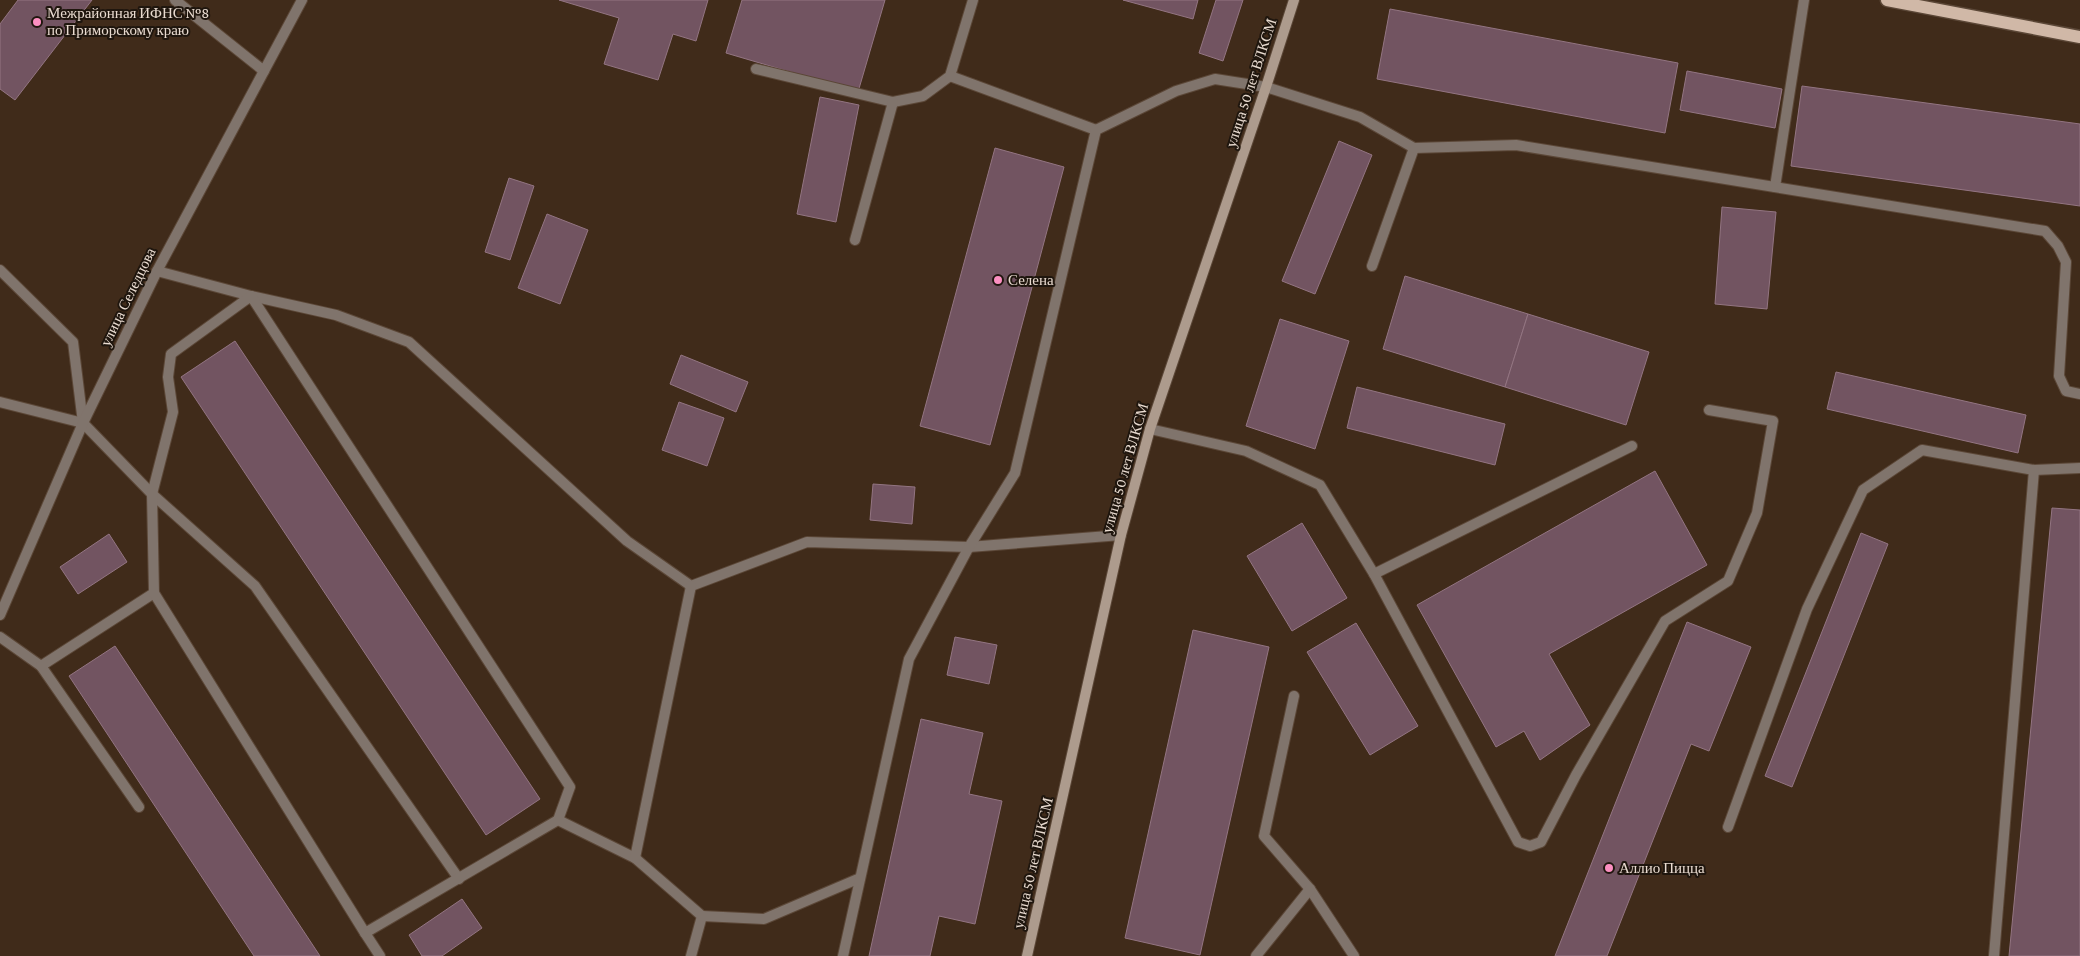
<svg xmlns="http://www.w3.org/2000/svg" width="2080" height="956" font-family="'Crimson Pro',serif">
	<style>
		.building { fill: #725461; stroke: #937582 }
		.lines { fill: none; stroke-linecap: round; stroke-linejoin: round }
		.lane-casing { stroke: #5b4737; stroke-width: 12 }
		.street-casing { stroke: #5b4737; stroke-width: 12 }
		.secondary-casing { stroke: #5b4737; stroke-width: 12 }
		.primary-casing { stroke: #5b4737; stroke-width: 15 }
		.lane { stroke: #80746c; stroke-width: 10 }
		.street { stroke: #80746c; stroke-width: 10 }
		.secondary { stroke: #ad9b8d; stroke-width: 10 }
		.primary { stroke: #d0b8a7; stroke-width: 12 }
		.poi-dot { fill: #fc8fc1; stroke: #1f160e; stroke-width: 2 }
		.labels { text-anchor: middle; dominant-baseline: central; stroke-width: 4; stroke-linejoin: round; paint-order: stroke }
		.poi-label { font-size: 15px; fill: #e9dbd0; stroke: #1f160e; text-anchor: start }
		.street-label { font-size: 15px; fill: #e9dbd0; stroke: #1f160e }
	</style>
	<rect width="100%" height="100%" fill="#402b1a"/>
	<g class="building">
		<polygon points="18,0 92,0 15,100 0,89 0,24"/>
		<polygon points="559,0 708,0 696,41 673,34 658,80 604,64 619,18"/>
		<polygon points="742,0 885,0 858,92 726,53"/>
		<polygon points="1123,0 1198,0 1193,19"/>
		<polygon points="1216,0 1243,0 1223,61 1199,53"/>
		<polygon points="1390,9 1678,63 1665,133 1377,79"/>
		<polygon points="1687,71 1782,89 1775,128 1680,110"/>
		<polygon points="1802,86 2080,124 2080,206 1791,166"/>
		<polygon points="820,97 859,105 836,222 797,214"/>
		<polygon points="1339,141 1372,155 1315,294 1282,281"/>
		<polygon points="995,148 1064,167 990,445 920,426"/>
		<polygon points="509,178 534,186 510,260 485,252"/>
		<polygon points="1722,207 1776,212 1767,309 1715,304"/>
		<polygon points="547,214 588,230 560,304 518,288"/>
		<polygon points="1405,276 1528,314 1505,387 1383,349"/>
		<polygon points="1528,314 1649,352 1626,425 1505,387"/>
		<polygon points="1280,319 1349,341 1315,449 1246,426"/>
		<polygon points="235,341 540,799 486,835 181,377"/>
		<polygon points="681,355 748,382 736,412 670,384"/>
		<polygon points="1836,372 2026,415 2018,453 1827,409"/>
		<polygon points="1357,387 1505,424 1495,465 1347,428"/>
		<polygon points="679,402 724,418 707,466 662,450"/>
		<polygon points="1655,471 1707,565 1549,654 1590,725 1540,760 1524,731 1496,747 1417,605"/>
		<polygon points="873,484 915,487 912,524 870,520"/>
		<polygon points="2052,508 2080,510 2080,956 2009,956"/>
		<polygon points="1302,523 1347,598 1292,631 1247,556"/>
		<polygon points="1861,533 1888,544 1792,787 1765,776"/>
		<polygon points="109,534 127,562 78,594 60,567"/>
		<polygon points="1687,622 1751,647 1709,751 1691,744 1607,956 1555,956"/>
		<polygon points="1356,623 1418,726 1370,755 1307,652"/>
		<polygon points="1193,630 1269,647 1200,955 1125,938"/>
		<polygon points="955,637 997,645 989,684 947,675"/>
		<polygon points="115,646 320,956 254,956 69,676"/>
		<polygon points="921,719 983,733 969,794 1002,801 975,924 939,916 930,956 869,956"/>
		<polygon points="462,899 482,928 442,956 422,956 409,935"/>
	</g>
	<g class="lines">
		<g class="lane-casing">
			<g id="lane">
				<polyline points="175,0 264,71"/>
				<polyline points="756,69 893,102 923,96 950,76 973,0"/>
				<polyline points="950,76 1096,130"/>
				<polyline points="1775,187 1804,0"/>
				<polyline points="855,240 893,102"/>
				<polyline points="1372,266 1414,148"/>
				<polyline points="0,270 73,342 83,423"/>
				<polyline points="157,271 251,296 336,315 409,342 627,541 691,586 807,542 969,547 1121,535"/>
				<polyline points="0,402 83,423 152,494 255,586 459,879"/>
				<polyline points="1150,429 1246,451 1320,485 1374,574 1632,446"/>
				<polyline points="1374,574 1518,842 1530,846 1541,842 1576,775 1665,621 1728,581 1757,513 1773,421 1709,410"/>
				<polyline points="0,637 41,666 139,807"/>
				<polyline points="41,666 154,593"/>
				<polyline points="1294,696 1264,836 1310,889 1354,956"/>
				<polyline points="558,820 570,787 251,296 171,354 168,377 173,412 152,494 154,593 365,933 558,820 635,858 702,916 691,956"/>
				<polyline points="1728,827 1807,609 1863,490 1922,450 2034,470 2080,468"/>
				<polyline points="635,858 691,586"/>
				<polyline points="702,916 764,919 860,878"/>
				<polyline points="365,933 380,956"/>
				<polyline points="843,956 909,659 969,547 1015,473 1096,130 1176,91 1215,79 1266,87 1360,117 1414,148 1516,145 2045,231 2058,246 2066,262 2059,376 2066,391 2080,394"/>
				<polyline points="1256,956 1310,889"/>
				<polyline points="1994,956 2034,470"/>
			</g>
		</g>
		<g class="street-casing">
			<polyline id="street" points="0,615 83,423 157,271 302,0"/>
		</g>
		<g class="secondary-casing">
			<polyline id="secondary" points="1027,956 1121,535 1150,429 1266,87 1294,0"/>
		</g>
		<g class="primary-casing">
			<polyline id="primary" points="1887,0 2080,37"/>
		</g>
		<use href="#lane" class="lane"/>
		<use href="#street" class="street"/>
		<use href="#secondary" class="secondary"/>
		<use href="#primary" class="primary"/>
	</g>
	<g class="poi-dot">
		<circle cx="37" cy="22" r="5"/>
		<circle cx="998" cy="280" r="5"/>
		<circle cx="1609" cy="868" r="5"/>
	</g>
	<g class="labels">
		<g class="poi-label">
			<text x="47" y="13">Межрайонная ИФНС №8<tspan x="47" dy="17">по Приморскому краю</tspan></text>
			<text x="1008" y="280">Селена</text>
			<text x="1619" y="868">Аллио Пицца</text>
		</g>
		<g class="street-label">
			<text transform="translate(1251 83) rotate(-72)">улица 50 лет ВЛКСМ</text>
			<text transform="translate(128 297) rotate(-64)">улица Селедцова</text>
			<text transform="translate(1125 468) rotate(-74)">улица 50 лет ВЛКСМ</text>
			<text transform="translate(1033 863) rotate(-77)">улица 50 лет ВЛКСМ</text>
		</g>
	</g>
</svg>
